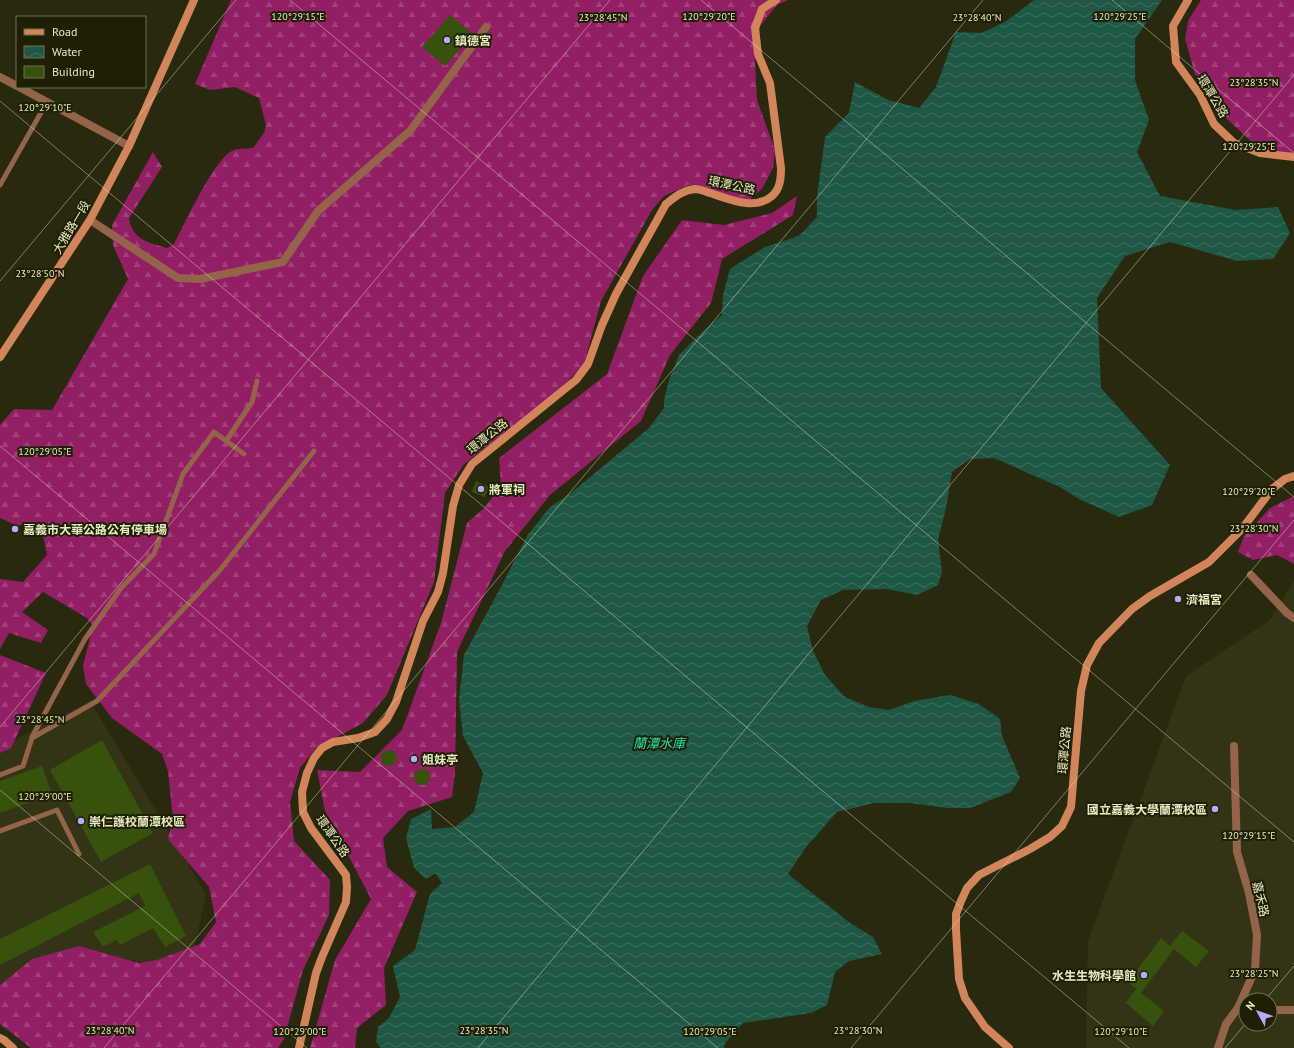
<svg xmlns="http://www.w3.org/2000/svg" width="1294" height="1048" font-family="'PT Sans','Noto Sans TC',sans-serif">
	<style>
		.built { fill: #333416; fill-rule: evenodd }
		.forest { fill: url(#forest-firs) }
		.water { fill: url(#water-waves) }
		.building { fill: #37520c }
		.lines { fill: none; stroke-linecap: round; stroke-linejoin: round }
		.lane { stroke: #94644a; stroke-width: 5 }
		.street { stroke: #94644a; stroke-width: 8 }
		.secondary { stroke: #d2855a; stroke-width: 8 }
		.ticks { fill: none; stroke: #e9eac2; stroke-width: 1; stroke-opacity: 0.45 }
		.poi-dot { fill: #b5acf8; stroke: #1f1f05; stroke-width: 1.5 }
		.labels { text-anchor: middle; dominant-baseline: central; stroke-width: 4; stroke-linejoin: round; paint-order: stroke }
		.poi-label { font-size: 12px; font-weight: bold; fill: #e9eac2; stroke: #1f1f05; text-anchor: start }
		.street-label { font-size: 12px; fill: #e9eac2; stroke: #1f1f05 }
		.water-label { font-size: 13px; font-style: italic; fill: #27e1b0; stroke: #1f1f05 }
		.ticks-label { font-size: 10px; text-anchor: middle; fill: #e9eac2; stroke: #1f1f05; stroke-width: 4; stroke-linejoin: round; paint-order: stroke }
	</style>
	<defs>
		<pattern id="forest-firs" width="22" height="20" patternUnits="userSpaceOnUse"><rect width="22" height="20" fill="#921e64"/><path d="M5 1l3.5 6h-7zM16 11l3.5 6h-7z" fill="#a13f79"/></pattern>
		<pattern id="water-waves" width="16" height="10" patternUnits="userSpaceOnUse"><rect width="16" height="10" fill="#1f5745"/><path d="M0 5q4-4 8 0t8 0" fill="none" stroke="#406f5e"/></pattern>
	</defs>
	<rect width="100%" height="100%" fill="#29290f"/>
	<g class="built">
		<path d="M1294 581V1048H1086L1088 941 1186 676 1270 620ZM1246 1000H1270V1024H1246Z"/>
		<polygon points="90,701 206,894 195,945 156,964 68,950 0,985 0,748"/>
	</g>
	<g class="forest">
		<path d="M231 0H788L777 5 760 26 755 62 757 100 775 150 773 168 762 189 749 200 718 197 696 185H688L664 196 652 210 601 301 584 364 553 397 464 464 445 493 434 582 387 695 363 723 316 748 300 768 290 802 294 841 330 880 329 915 303 970 284 1039 278 1048H31L0 1024V985L32 959 79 946 139 963 157 960 200 944 216 922 209 887 168 839 173 819 168 771 162 754 112 718 86 684 83 666 93 626 87 618 43 592 22 612 48 630 41 643 9 633 0 649V579L23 582 47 555 42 530 26 523 18 526 0 518V425L14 409 52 410 128 279 113 245 112 225 153 152 162 167 129 218C132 240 148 242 167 248L174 244C185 224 215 156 234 150 239 148 247 149 253 148L264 133 266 125 259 98 235 87 210 90 195 84Z"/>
		<polygon points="1201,0 1294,0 1294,153 1280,155 1256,146 1226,118 1195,74 1185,39 1188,21"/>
		<polygon points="797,196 793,215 722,259 711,303 670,355 641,421 550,495 505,551 457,652 455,773 452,797 408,811 383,838 387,867 417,892 384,968 386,1005 357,1028 355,1048 310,1048 335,960 371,899 325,811 317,770 360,772 402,730 441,623 467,523 484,508 501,486 499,458 607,374 643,276 682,220 724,225 772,213"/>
		<polygon points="1294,496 1294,564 1277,555 1253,560 1238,552 1244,536 1270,508"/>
		<polygon points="0,655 46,673 11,748 0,753"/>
	</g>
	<polygon class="water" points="1034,0 1162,0 1135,39 1135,80 1149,120 1137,152 1160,196 1236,210 1278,207 1290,233 1273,259 1237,261 1170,242 1125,256 1097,298 1101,388 1170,465 1152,505 1119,517 1079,499 1060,487 994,458 970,459 952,472 946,508 938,540 942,572 938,585 917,595 887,589 843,590 821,600 807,626 813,651 825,675 845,697 869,707 889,710 914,701 950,695 979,704 1000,719 1002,736 1020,778 1011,792 970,808 948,808 910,803 874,803 837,812 806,847 788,874 850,923 873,937 882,954 849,961 835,972 827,1005 811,1013 743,1023 725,1043 724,1048 381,1048 376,1042 378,1027 389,1018 400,997 393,966 415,950 430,894 442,883 435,873 426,879 414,868 406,838 411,819 431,809 432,829 455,827 474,812 483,773 463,736 459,700 464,655 502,585 527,536 550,507 571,493 649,428 664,408 664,400 669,380 679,355 700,334 722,315 723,295 730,269 765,247 799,236 817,217 817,197 825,137 849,113 855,82 888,100 919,108 936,87 956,32 981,33 1005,22"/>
	<g class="building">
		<polygon points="450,15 473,34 445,66 422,47"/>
		<polygon points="476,481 489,487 485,497 472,492"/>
		<polygon points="102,740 153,833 101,862 50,770"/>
		<circle cx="389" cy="758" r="8"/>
		<polygon points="42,766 52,794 0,813 0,781"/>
		<circle cx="422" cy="777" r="8"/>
		<polygon points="150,864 186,936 165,947 153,928 120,945 117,940 103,947 93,932 145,906 139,893 0,965 0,939"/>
		<polygon points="1182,931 1209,951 1196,967 1174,949 1141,993 1164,1011 1153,1026 1126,1003 1136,989 1128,982 1161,938 1170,946"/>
	</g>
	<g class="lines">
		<g class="lane">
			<polyline points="0,185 47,102"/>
			<polyline points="226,441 252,402 257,381"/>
			<polyline points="32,737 85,639 121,588 154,554 183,474 214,432 244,454"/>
			<polyline points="0,775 23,766 32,738 97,701 220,570 314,451"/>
			<polyline points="0,831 57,810 79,854"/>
		</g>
		<g class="street">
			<polyline points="0,77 17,86"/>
			<polyline points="19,87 129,146"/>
			<polyline points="90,220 178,278 200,279 283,262 318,211 410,131 486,27"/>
			<polyline points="1251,575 1287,613 1294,618"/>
			<polyline points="1270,1010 1294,1010"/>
			<polyline points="1218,1048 1226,1024 1238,1008 1255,970 1257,935 1249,893 1237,852 1234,746"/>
		</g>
		<g class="secondary">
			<polyline points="1188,0 1173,26 1176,62 1200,95 1214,124 1234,143 1260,153 1294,157"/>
			<polyline points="0,357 90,220 129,146 194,0"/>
			<polyline points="0,1038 4,1040 13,1048"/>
			<path d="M299 1048 316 973 322 957 346 902 347 887 346 875 311 828 303 812 302 792 307 773 314 758 322 748 333 742 358 738 375 732 387 719 396 702 423 621 438 592 443 573 453 506 459 485 472 464 576 380 588 364 602 325 616 294 666 204C675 197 683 190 695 189 700 189 706 192 710 193 729 199 755 211 772 196 780 189 781 179 781 168L770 83 758 54 755 28 762 9 776 0"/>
			<polyline points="1009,1048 985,1027 965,998 959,979 956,930 956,914 961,901 967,888 979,875 1030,849 1050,837 1062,826 1071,807 1081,691 1087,665 1099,643 1132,609 1150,596 1209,562 1242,529 1272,489 1285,479 1294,476"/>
		</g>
	</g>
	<path class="ticks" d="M290 0 1294 842M701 0 1294 497M1112 0 1294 153M0 101 1129 1048M0 281 236 0M0 446 718 1048M0 727 610 0M0 790 307 1048M1265 1000 1294 966M104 1048 983 0M478 1048 1294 75M851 1048 1294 520M1225 1048 1246 1023"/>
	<g class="poi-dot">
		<circle cx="447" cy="40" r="4"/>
		<circle cx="481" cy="489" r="4"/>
		<circle cx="15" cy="529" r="4"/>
		<circle cx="1178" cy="599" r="4"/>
		<circle cx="414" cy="759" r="4"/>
		<circle cx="1215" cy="809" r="4"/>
		<circle cx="81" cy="821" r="4"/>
		<circle cx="1144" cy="975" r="4"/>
	</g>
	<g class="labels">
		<g class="poi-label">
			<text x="455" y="40">鎮德宮</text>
			<text x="489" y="489">將軍祠</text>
			<text x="23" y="529">嘉義市大華公路公有停車場</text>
			<text x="1186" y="599">濟福宮</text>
			<text x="422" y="759">姐妹亭</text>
			<text x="1207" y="809" text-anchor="end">國立嘉義大學蘭潭校區</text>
			<text x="89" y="821">崇仁護校蘭潭校區</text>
			<text x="1136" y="975" text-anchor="end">水生生物科學館</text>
		</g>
		<g class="street-label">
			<text transform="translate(1213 96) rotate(59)">環潭公路</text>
			<text transform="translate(732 185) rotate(12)">環潭公路</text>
			<text transform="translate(71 227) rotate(-59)">大雅路一段</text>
			<text transform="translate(487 436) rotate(-39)">環潭公路</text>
			<text transform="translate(1064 750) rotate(-85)">環潭公路</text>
			<text transform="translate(333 836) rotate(55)">環潭公路</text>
			<text transform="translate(1261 899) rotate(77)">嘉禾路</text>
		</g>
		<g class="water-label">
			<text x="659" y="743">蘭潭水庫</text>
		</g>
	</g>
	<g class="ticks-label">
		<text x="1120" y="20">120°29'25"E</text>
		<text x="298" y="20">120°29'15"E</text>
		<text x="709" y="20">120°29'20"E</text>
		<text x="603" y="21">23°28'45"N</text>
		<text x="977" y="21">23°28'40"N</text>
		<text x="1254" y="86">23°28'35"N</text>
		<text x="45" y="111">120°29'10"E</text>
		<text x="1249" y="150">120°29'25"E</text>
		<text x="40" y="277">23°28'50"N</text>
		<text x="45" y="455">120°29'05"E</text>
		<text x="1249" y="495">120°29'20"E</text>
		<text x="1254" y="532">23°28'30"N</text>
		<text x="40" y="723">23°28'45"N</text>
		<text x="45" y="800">120°29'00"E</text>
		<text x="1249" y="839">120°29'15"E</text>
		<text x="1254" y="977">23°28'25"N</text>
		<text x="110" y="1034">23°28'40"N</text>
		<text x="484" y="1034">23°28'35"N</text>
		<text x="858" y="1034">23°28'30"N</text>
		<text x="300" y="1035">120°29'00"E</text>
		<text x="710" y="1035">120°29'05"E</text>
		<text x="1121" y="1035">120°29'10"E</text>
	</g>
	<rect x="16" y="16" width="130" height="72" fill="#1f1f05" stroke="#707051"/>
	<rect x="24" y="29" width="20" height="6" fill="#d2855a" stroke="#707051"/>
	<text x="52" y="36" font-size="12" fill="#e9eac2">Road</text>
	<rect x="24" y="46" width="20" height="12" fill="url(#water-waves)" stroke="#707051"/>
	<text x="52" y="56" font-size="12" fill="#e9eac2">Water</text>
	<rect x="24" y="66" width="20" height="12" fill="#37520c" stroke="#707051"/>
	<text x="52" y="76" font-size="12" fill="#e9eac2">Building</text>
	<g transform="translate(1258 1012) rotate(310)"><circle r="19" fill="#1f1f05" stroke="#707051"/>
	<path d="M0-3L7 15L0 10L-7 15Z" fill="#b5acf8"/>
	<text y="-6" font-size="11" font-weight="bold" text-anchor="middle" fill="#e9eac2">N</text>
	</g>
</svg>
